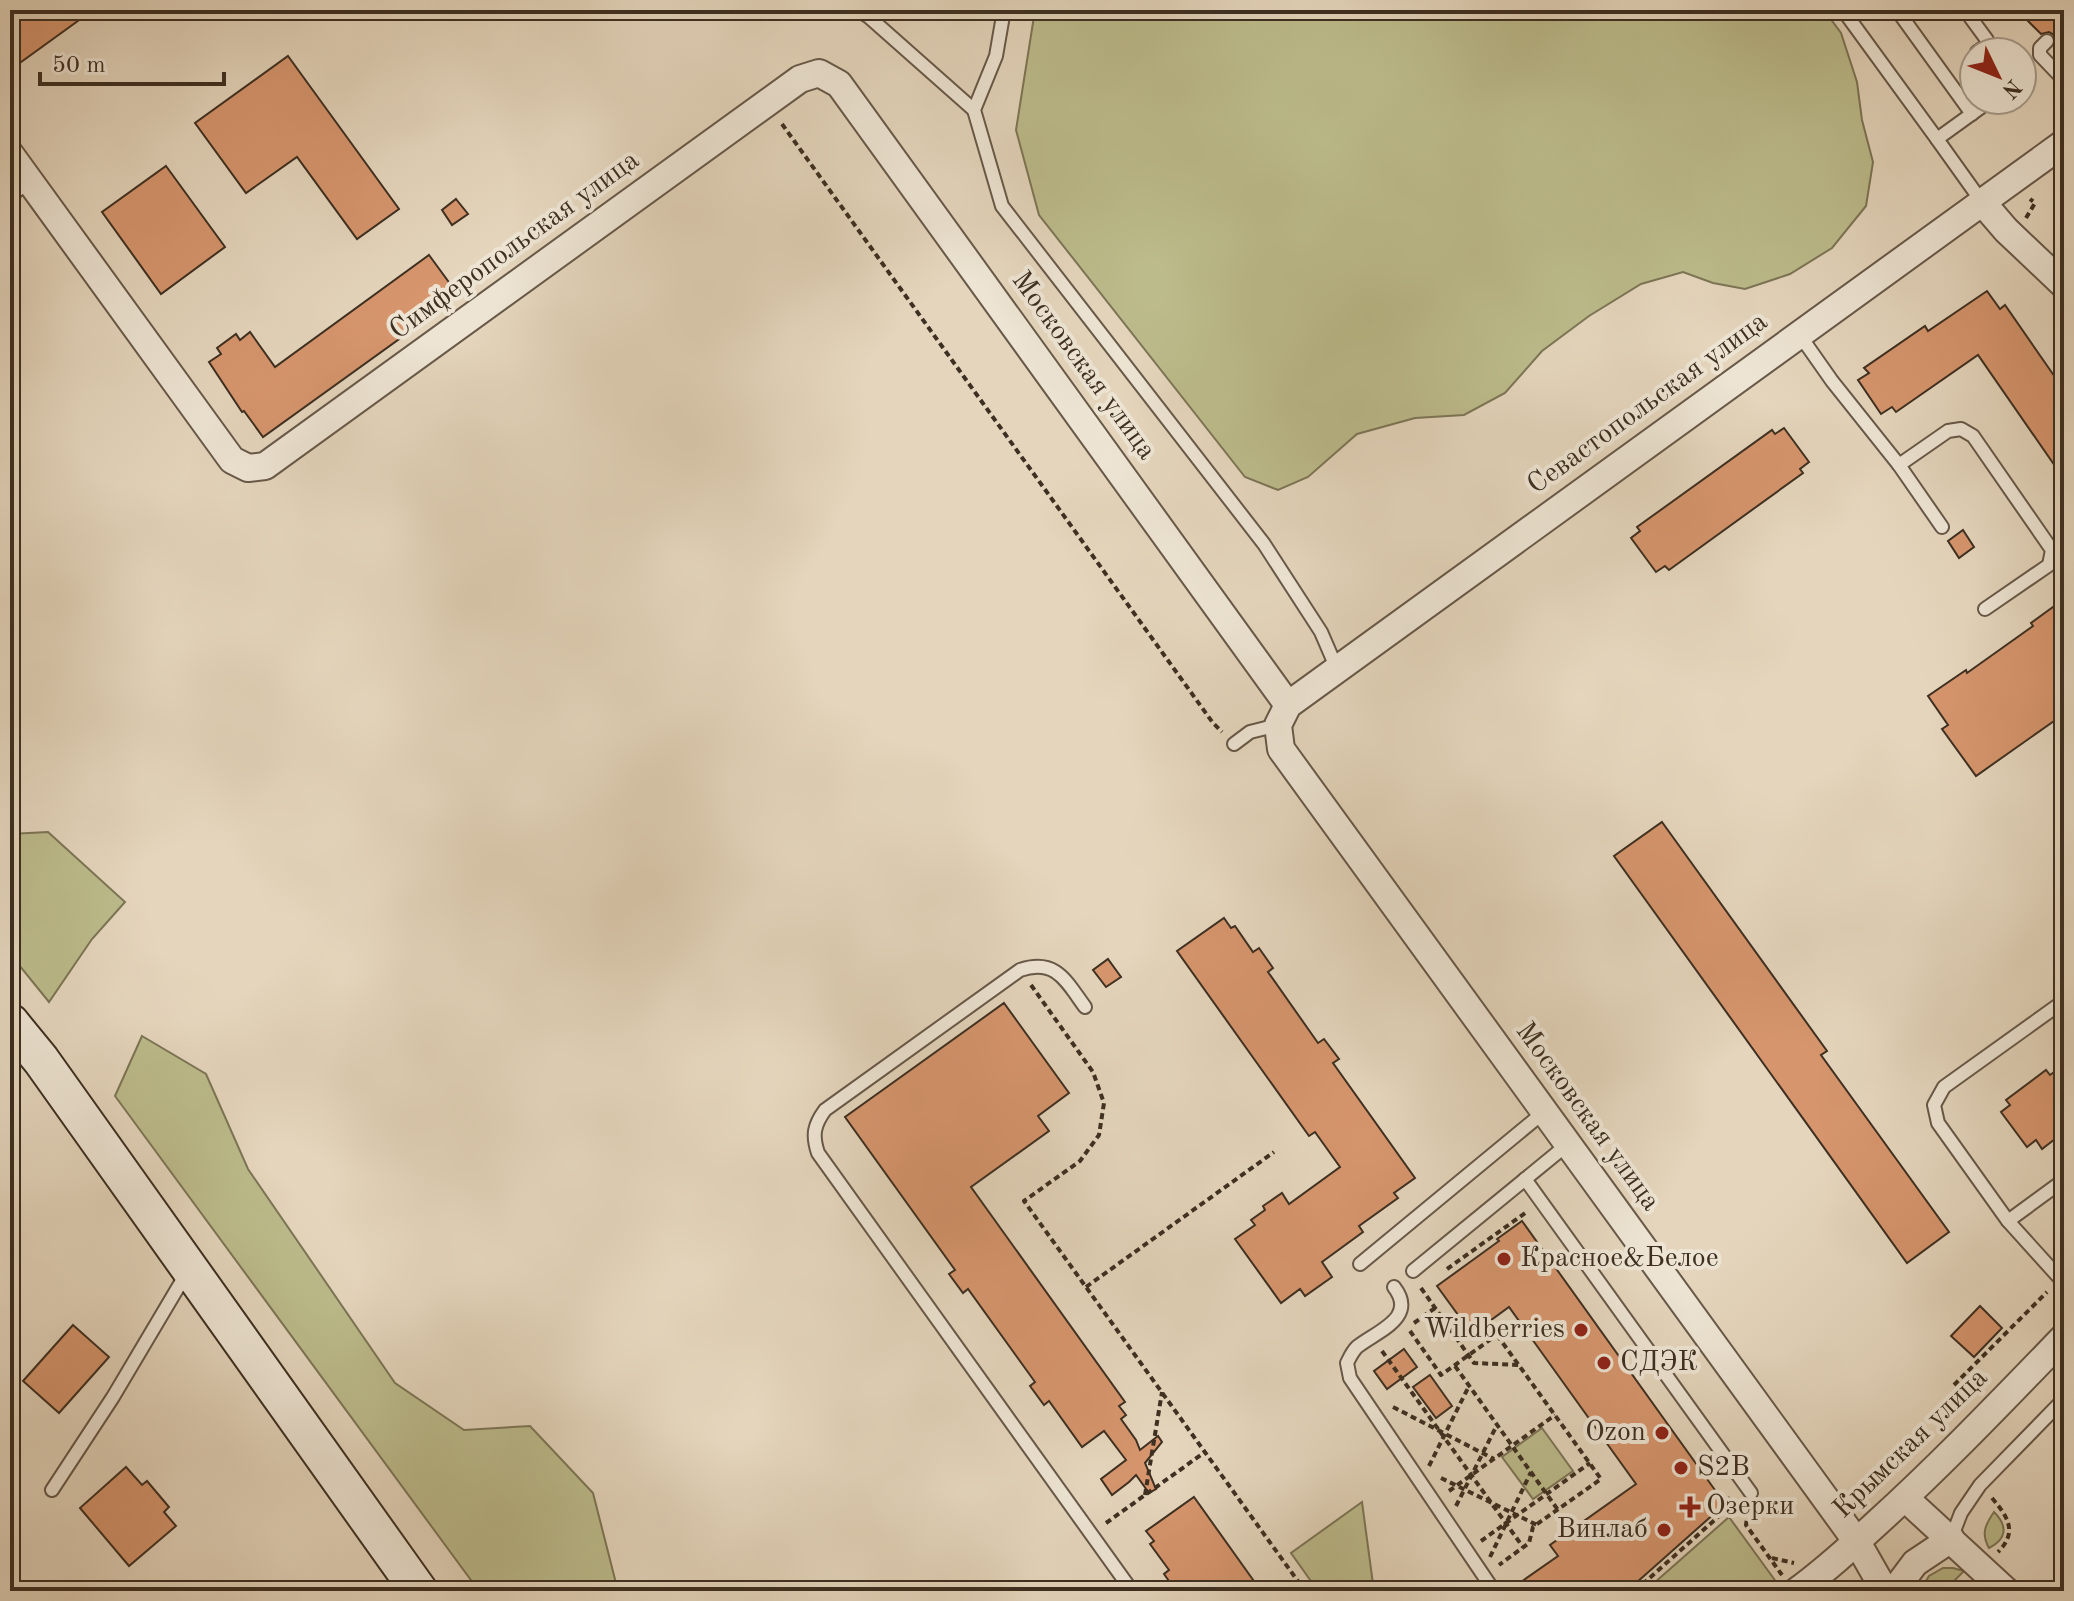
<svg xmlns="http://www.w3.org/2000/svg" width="2074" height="1601" font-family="'Old Standard TT',serif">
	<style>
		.green { fill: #bcbb8b; stroke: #7c7556; stroke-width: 2 }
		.building { fill: #d6956d; stroke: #3d2f21; stroke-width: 2 }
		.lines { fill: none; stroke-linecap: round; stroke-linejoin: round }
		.service-casing { stroke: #675848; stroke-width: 16 }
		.minor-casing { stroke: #675848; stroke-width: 30 }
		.secondary-casing { stroke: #3d2f21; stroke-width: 40 }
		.path { stroke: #3d2f21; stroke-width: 4; stroke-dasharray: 6 4; stroke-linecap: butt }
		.service { stroke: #ede4d3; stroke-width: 12 }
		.minor { stroke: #ede4d3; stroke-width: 26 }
		.secondary { stroke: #ede4d3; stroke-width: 36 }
		.poi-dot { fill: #8f2418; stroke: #ede4d3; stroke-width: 3 }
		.labels { text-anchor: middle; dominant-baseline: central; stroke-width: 8; stroke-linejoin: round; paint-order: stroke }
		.street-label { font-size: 28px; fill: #3d2f21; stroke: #ede4d3 }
		.poi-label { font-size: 28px; fill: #3d2f21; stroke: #ede4d3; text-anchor: start }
	</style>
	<rect width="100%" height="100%" fill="#e4d5bc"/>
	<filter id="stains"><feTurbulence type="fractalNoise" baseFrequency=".0025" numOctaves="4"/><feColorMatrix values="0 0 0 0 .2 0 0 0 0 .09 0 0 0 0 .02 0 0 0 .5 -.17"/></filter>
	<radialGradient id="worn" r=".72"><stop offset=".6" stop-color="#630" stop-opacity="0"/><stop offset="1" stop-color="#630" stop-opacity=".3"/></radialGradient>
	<g class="green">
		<polygon points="1035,10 1824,10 1841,33 1857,82 1862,120 1873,162 1866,206 1832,248 1790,274 1745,289 1713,283 1683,272 1641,284 1589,316 1542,351 1505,393 1464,415 1415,418 1357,434 1308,477 1278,490 1245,477 1039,215 1016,130"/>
		<polygon points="48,832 125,902 92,939 49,1002 10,954 10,834"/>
		<polygon points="142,1036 206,1074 248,1169 395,1383 464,1430 530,1426 593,1493 618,1591 479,1591 115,1096"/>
		<polygon points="1542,1428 1573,1471 1533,1499 1502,1457"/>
		<polygon points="1362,1502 1373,1584 1335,1591 1318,1591 1291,1553"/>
		<path d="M1994 1512C2008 1526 2007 1539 1989 1548 1981 1534 1985 1525 1994 1512Z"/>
		<polygon points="1729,1517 1777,1583 1759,1591 1645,1591"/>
		<polygon points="1943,1568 1953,1568 1964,1571 1944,1591 1920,1591 1929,1576"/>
	</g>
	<g class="building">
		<polygon points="10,10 93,10 10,70"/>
		<polygon points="2017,10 2064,10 2064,58 2054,47 2056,43 2054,35 2049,32 2041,34"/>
		<polygon points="288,56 399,209 357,239 297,157 246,193 195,123"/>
		<polygon points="166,166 225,247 161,294 102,212"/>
		<polygon points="456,199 468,214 452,225 442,210"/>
		<polygon points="429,255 459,296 263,437 244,411 242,412 209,362 221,354 217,348 236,334 240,340 250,332 275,367"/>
		<polygon points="1987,291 2000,309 2005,305 2064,390 2064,479 1978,355 1896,412 1892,407 1881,414 1858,380 1869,373 1864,368 1925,326 1928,331"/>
		<polygon points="1784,428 1809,462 1800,469 1803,473 1669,570 1665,566 1656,572 1631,538 1640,531 1637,527 1772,430 1775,434"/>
		<polygon points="1963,530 1974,547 1959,558 1948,541"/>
		<polygon points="2064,599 2064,714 1976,776 1942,729 1948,725 1928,696 1966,670 1967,673 2033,626 2031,623"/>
		<polygon points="1662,822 1827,1051 1821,1055 1949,1232 1907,1263 1614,856"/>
		<polygon points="1224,918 1231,928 1235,926 1253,952 1259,948 1273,968 1268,972 1318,1043 1324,1039 1339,1059 1333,1063 1415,1178 1394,1193 1398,1198 1359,1226 1363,1232 1322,1262 1332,1277 1305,1296 1300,1289 1281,1303 1235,1239 1255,1225 1251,1220 1265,1210 1263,1206 1282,1193 1289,1204 1340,1167 1315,1132 1309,1136 1177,951"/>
		<polygon points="1108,959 1121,977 1106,987 1093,970"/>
		<polygon points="1004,1003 1069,1093 1038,1116 1049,1131 971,1187 1125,1402 1119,1406 1126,1415 1121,1419 1136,1440 1140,1450 1158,1436 1162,1442 1145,1463 1156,1489 1149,1493 1136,1475 1129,1482 1112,1495 1101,1479 1126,1460 1104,1431 1082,1447 1049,1401 1044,1405 1030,1386 1035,1382 968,1289 963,1293 949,1274 955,1270 845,1117"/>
		<polygon points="2064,1065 2064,1132 2042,1149 2036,1140 2027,1147 2001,1112 2010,1105 2006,1100 2046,1070 2050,1075"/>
		<polygon points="1522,1221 1725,1504 1627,1591 1508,1591 1558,1556 1550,1545 1636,1484 1509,1307 1472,1334 1437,1286 1499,1241 1497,1239"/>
		<polygon points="1980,1306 2002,1328 1974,1357 1951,1336"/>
		<polygon points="73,1325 109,1357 59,1413 23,1381"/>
		<polygon points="1404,1349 1417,1367 1387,1389 1374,1371"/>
		<polygon points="1430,1375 1452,1406 1436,1418 1413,1387"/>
		<polygon points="126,1467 142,1485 147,1481 169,1507 164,1512 176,1526 129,1566 80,1508"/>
		<polygon points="1194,1497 1261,1591 1176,1591 1164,1574 1169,1570 1150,1544 1154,1541 1146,1531"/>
	</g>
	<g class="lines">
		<g class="service-casing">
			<g id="service">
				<polyline points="858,10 869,17 974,110"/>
				<polyline points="1004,10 996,56 974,110 1002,206 1264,544 1321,632 1337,669"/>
				<polyline points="1843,10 1937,139"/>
				<polyline points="1897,10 1972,114"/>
				<polyline points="1965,10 1987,40 1987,45 1977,52"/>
				<polyline points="2047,41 2040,48 2040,55 2064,80"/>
				<polyline points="10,196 30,181"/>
				<polyline points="1982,202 1937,139 1991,100"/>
				<polyline points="1799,334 1832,381 1899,465 1942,527"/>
				<polyline points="1899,465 1948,431 1961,429 1973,436 2052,550 2049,565 1985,609"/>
				<polyline points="1234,744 1250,732 1278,725"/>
				<polyline points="2064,1001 1944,1087 1934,1105 1938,1123 2008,1221 2064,1283"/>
				<path d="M1085 1007C1066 981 1056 958 1020 970L825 1110C814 1125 812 1135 818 1153L1132 1591"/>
				<polyline points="1525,1179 1751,1493"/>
				<polyline points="2008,1221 2064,1180"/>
				<polyline points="1360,1264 1544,1112"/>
				<polyline points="1413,1271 1568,1144"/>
				<path d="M1394 1287C1418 1318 1377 1331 1357 1347 1352 1352 1350 1357 1347 1363L1350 1378 1494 1591"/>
				<polyline points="52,1490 113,1397 186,1274"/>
				<polyline points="1951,1539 1961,1513 1980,1485 2064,1399"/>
			</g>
		</g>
		<g class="minor-casing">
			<g id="minor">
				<polyline points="10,154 232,460 248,468 265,466 800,79 819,73 839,84 1288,705"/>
				<polyline points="1982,202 2006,230 2064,285"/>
				<polyline points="1905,1498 2006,1591"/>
				<path d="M1797 1591C1826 1570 1851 1547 1877 1523 1942 1464 2003 1400 2064 1337"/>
				<polyline points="1885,1591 1857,1542 1281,749 1278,725 1288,705 2064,143"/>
				<polyline points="1894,1591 1915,1563 1951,1539"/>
			</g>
		</g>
		<g class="secondary-casing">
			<polyline id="secondary" points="10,1022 41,1060 419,1591"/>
		</g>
		<g class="path">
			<polyline points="782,124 1213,723 1222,732"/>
			<polyline points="2026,218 2035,203 2030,199"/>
			<polyline points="1031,985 1093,1072 1104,1103 1099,1135 1080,1161 1024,1201 1305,1591"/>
			<polyline points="1447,1269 1528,1211"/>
			<polyline points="1086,1287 1274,1152"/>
			<polyline points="1421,1288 1474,1363 1519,1365"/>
			<polyline points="1414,1323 1435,1308"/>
			<polyline points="1410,1331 1441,1375 1512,1324"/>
			<polyline points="1497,1335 1601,1479 1533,1527 1529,1543 1499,1565"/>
			<polyline points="1382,1351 1523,1547"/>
			<polyline points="1455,1366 1558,1510"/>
			<polyline points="1954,1385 2047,1292"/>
			<polyline points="1393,1407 1494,1459"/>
			<polyline points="1429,1466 1469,1386"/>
			<polyline points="1441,1478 1537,1525"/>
			<polyline points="1449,1491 1555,1415"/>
			<polyline points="1145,1495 1162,1392"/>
			<path d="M1992 1498C2008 1517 2018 1532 1998 1552"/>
			<polyline points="1456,1506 1497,1425"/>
			<polyline points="1728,1508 1747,1515"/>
			<polyline points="1748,1511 1746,1525 1782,1575"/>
			<polyline points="1106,1523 1205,1452"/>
			<polyline points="1481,1541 1590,1463"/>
			<polyline points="1490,1557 1531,1472"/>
			<polyline points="1772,1558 1794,1563"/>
			<polyline points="1635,1591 1728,1508 1730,1496"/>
		</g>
		<use href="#service" class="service"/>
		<use href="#minor" class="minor"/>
		<use href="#secondary" class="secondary"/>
	</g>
	<g class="poi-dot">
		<circle cx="1504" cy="1259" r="8"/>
		<circle cx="1581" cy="1330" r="8"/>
		<circle cx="1604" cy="1363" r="8"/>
		<circle cx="1662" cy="1433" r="8"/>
		<circle cx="1681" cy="1468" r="8"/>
		<path d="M1686 1495h8v8h8v8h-8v8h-8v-8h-8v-8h8z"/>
		<circle cx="1664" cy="1530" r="8"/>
	</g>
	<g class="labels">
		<g class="street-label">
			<text transform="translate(515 246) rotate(-36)">Симферопольская улица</text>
			<text transform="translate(1083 366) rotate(54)">Московская улица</text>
			<text transform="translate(1648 404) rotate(-36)">Севастопольская улица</text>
			<text transform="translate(1587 1117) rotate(54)">Московская улица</text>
			<text transform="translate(1911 1444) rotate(-44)">Крымская улица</text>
		</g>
		<g class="poi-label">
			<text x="1520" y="1259">Красное&amp;Белое</text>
			<text x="1565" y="1330" text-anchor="end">Wildberries</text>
			<text x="1620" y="1363">СДЭК</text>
			<text x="1646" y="1433" text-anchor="end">Ozon</text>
			<text x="1697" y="1468">S2B</text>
			<text x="1706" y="1507">Озерки</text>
			<text x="1648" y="1530" text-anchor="end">Винлаб</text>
		</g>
	</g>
	<rect width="2074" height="1601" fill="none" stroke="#e4d5bc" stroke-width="40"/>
	<rect x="12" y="12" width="2050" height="1577" fill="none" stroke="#3d2f21" stroke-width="4"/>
	<rect x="20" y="20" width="2034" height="1561" fill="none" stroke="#3d2f21" stroke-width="2"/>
	<g transform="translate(1998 76) rotate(133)"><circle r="38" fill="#ede4d3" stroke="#a79c8c" stroke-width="2"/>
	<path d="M0-6L14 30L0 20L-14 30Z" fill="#8f2418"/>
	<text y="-12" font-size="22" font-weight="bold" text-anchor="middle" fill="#3d2f21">N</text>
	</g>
	<path d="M40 72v12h184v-12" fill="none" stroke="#3d2f21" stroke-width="4"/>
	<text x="52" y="72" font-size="24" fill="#3d2f21" stroke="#ede4d3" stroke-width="6" paint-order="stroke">50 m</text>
	<rect width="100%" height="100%" filter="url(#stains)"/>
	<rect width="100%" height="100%" fill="url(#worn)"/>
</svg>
